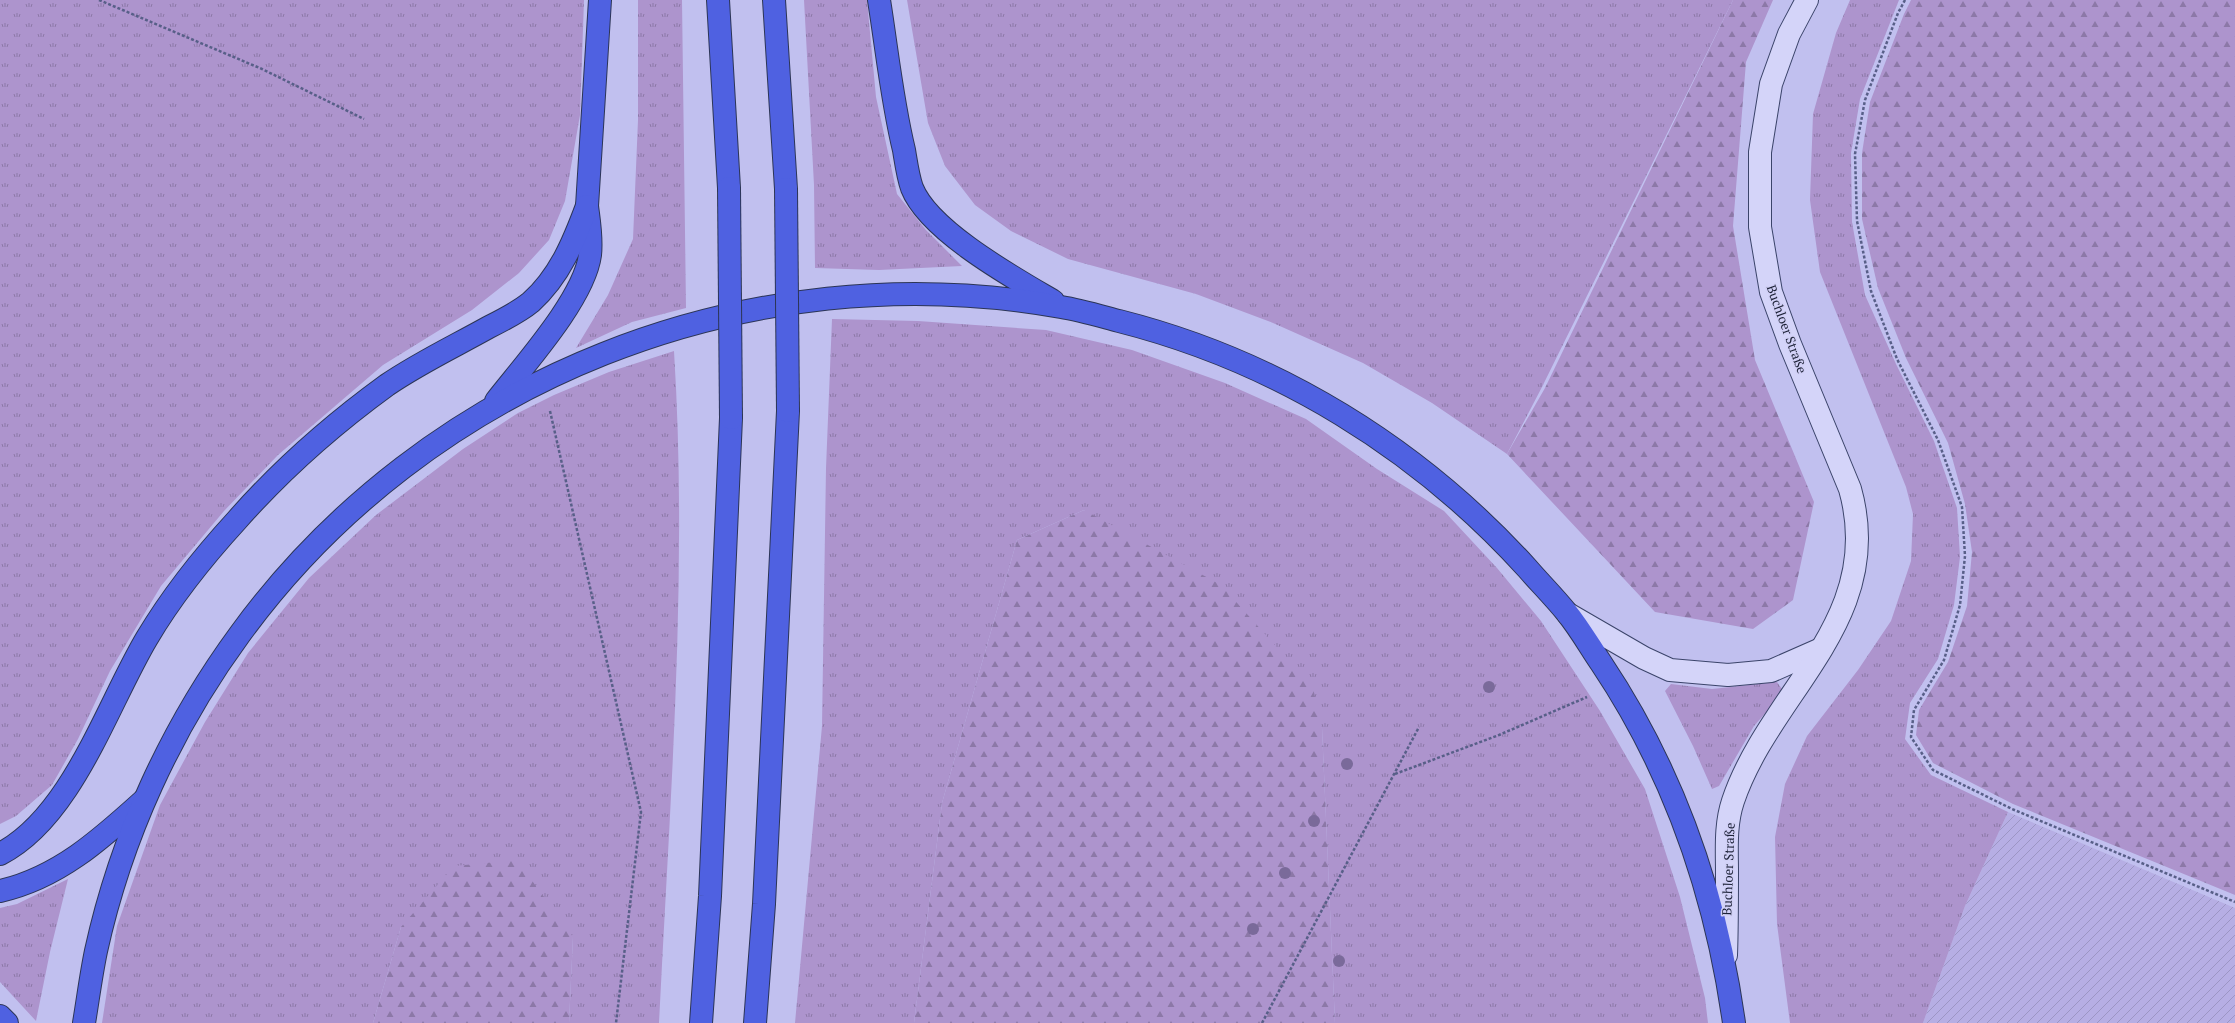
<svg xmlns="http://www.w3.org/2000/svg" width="2235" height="1023" font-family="'PT Serif',serif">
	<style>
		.farmland { fill: url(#farmland-furrows) }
		.grass { fill: url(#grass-tufts) }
		.forest { fill: url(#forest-firs) }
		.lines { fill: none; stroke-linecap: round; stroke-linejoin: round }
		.secondary-casing { stroke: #3b446a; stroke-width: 24 }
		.highway-casing { stroke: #2c3556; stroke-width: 24 }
		.path { stroke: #585f88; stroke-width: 2.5; stroke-dasharray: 3 2; stroke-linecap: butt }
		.secondary { stroke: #d4d4f9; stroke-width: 22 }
		.highway { stroke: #4f61e1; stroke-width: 22 }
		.highway-bridge-casing { stroke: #2c3556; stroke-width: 24; stroke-linecap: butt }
		.highway-bridge { stroke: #4f61e1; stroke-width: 22 }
		.tree { fill: #7a6a9a }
		.labels { text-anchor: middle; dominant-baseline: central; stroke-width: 3; stroke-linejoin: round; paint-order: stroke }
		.street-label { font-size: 13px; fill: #1d2238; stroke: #d1d0f6 }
	</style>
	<defs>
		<pattern id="farmland-furrows" width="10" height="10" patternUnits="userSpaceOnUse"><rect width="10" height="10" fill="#b6aee4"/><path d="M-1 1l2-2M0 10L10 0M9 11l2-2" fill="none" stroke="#9c95c4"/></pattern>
		<pattern id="grass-tufts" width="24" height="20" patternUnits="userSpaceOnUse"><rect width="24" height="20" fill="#ad94cd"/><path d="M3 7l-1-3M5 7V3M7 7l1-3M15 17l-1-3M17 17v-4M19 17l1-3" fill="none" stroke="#8c78a7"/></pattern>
		<pattern id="forest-firs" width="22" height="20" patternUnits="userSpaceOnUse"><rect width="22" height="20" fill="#ad94cd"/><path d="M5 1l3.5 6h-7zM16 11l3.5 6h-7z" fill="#8c78a7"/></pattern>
	</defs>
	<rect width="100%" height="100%" fill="#c1c0ef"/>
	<polygon class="farmland" points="2008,812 2235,908 2235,1023 1923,1023 1965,906"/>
	<g class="grass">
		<polygon points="0,0 584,0 580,115 565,201 549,240 519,273 472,310 383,365 278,455 224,511 161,586 110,671 78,739 52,785 16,816 0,824"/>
		<polygon points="638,0 682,0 686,308 632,322 576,348 608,295 633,239 638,120"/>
		<polygon points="804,0 867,0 876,97 897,194 926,230 962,266 879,270 815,268 814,185"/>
		<polygon points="907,0 1733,0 1542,387 1507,454 1432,403 1363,363 1273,323 1196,294 1068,259 1011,231 975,205 945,166 928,123"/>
		<polygon points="1850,0 1899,0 1860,99 1851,153 1852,222 1865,295 1896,364 1934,441 1957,508 1960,557 1954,605 1938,659 1910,703 1905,739 1931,775 2008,812 1965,906 1923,1023 1790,1023 1777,924 1775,837 1785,784 1807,736 1858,670 1891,621 1911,561 1913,514 1906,487 1820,272 1810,200 1813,114 1836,33"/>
		<polygon points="832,319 918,321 1046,330 1132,350 1225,383 1306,419 1377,469 1444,511 1497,568 1541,621 1600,711 1645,789 1680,897 1705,998 1708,1023 1335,1023 1322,728 1084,510 1017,540 942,803 914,1023 795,1023 822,726 826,468"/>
		<path d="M674 351C688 574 670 799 659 1023H569L573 937 401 927 373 1023H102L117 926 160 805 205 722 248 653 309 578 376 515 463 449 518 413 554 395 609 372Z"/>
		<polygon points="1777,682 1784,692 1754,726 1719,786 1712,789 1693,746 1665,691 1671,684 1712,689"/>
		<polygon points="68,879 50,952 36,1021 0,982 0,908 17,904"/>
	</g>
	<g class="forest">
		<polygon points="1733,0 1773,0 1746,62 1733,226 1755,360 1814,502 1793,600 1753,629 1655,612 1507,454 1545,388"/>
		<polygon points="1911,0 2235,0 2235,895 2013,804 1933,763 1916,735 1919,710 1948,662 1967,606 1972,552 1965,504 1948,443 1906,358 1878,288 1862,219 1862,153 1870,102 1904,14"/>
		<polygon points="1084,510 1221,585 1313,688 1322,728 1335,1023 914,1023 942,803 1017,540"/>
		<polygon points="517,860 573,937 569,1023 373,1023 401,927 454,866"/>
	</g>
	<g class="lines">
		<g class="secondary-casing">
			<g id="secondary">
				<polyline points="1568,614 1644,658 1670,670 1728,675 1771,671 1821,649"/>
				<path d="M1726 955C1727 928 1727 900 1727 873 1727 849 1725 825 1733 801 1770 691 1887 620 1850 489L1790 344 1771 292 1760 227V152L1771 84 1789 34 1807 0"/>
			</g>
		</g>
		<g class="highway-casing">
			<g id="highway">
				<polyline points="718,0 729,188"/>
				<polyline points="774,0 786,189"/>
				<path d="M879 0C887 50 892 101 904 150 906 162 908 177 912 188 929 231 1014 278 1053 301"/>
				<path d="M496 401C524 365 584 299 590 255 592 238 589 222 587 206L600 0"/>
				<path d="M0 854C72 817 107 705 147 638 172 596 204 556 237 520 282 469 332 425 387 385 419 363 455 346 489 327 503 320 519 312 531 302 560 276 574 241 587 206"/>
				<path d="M0 891C58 878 101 839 143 801"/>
				<polyline points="0,1016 7,1023"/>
				<path d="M84 1023C88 999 91 975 96 951 121 837 171 728 240 634 426 379 750 251 1061 307 1080 310 1100 316 1119 321 1277 361 1418 448 1527 568 1540 583 1555 598 1567 613 1580 629 1590 647 1601 663 1674 772 1716 894 1734 1023"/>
				<polyline points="701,1023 710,896 731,418"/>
				<polyline points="755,1023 764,904 788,411"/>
			</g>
		</g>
		<g class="path">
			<polyline points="99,0 262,69 364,119"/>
			<polyline points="1905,0 1898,13 1865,100 1855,154 1857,221 1871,291 1897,359 1938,440 1962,507 1965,556 1960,605 1944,660 1914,710 1911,737 1933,770 2012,809 2235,902"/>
			<polyline points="550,411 641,812 616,1023"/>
			<polyline points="1395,774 1499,735 1587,697"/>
			<polyline points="1262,1023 1419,727"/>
		</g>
		<use href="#secondary" class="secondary"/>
		<use href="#highway" class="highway"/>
		<g class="highway-bridge-casing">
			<g id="highway-bridge">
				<polyline points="729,188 731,418"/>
				<polyline points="786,189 788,411"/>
			</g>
		</g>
		<use href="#highway-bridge" class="highway-bridge"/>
	</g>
	<g class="tree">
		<circle cx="1489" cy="687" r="6"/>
		<circle cx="1347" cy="764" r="6"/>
		<circle cx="1314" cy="821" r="6"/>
		<circle cx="1285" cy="873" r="6"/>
		<circle cx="1253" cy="929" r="6"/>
		<circle cx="1339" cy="961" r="6"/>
	</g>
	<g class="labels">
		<g class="street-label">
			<text transform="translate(1787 329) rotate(70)">Buchloer Straße</text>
			<text transform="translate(1728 869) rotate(-88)">Buchloer Straße</text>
		</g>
	</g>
</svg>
